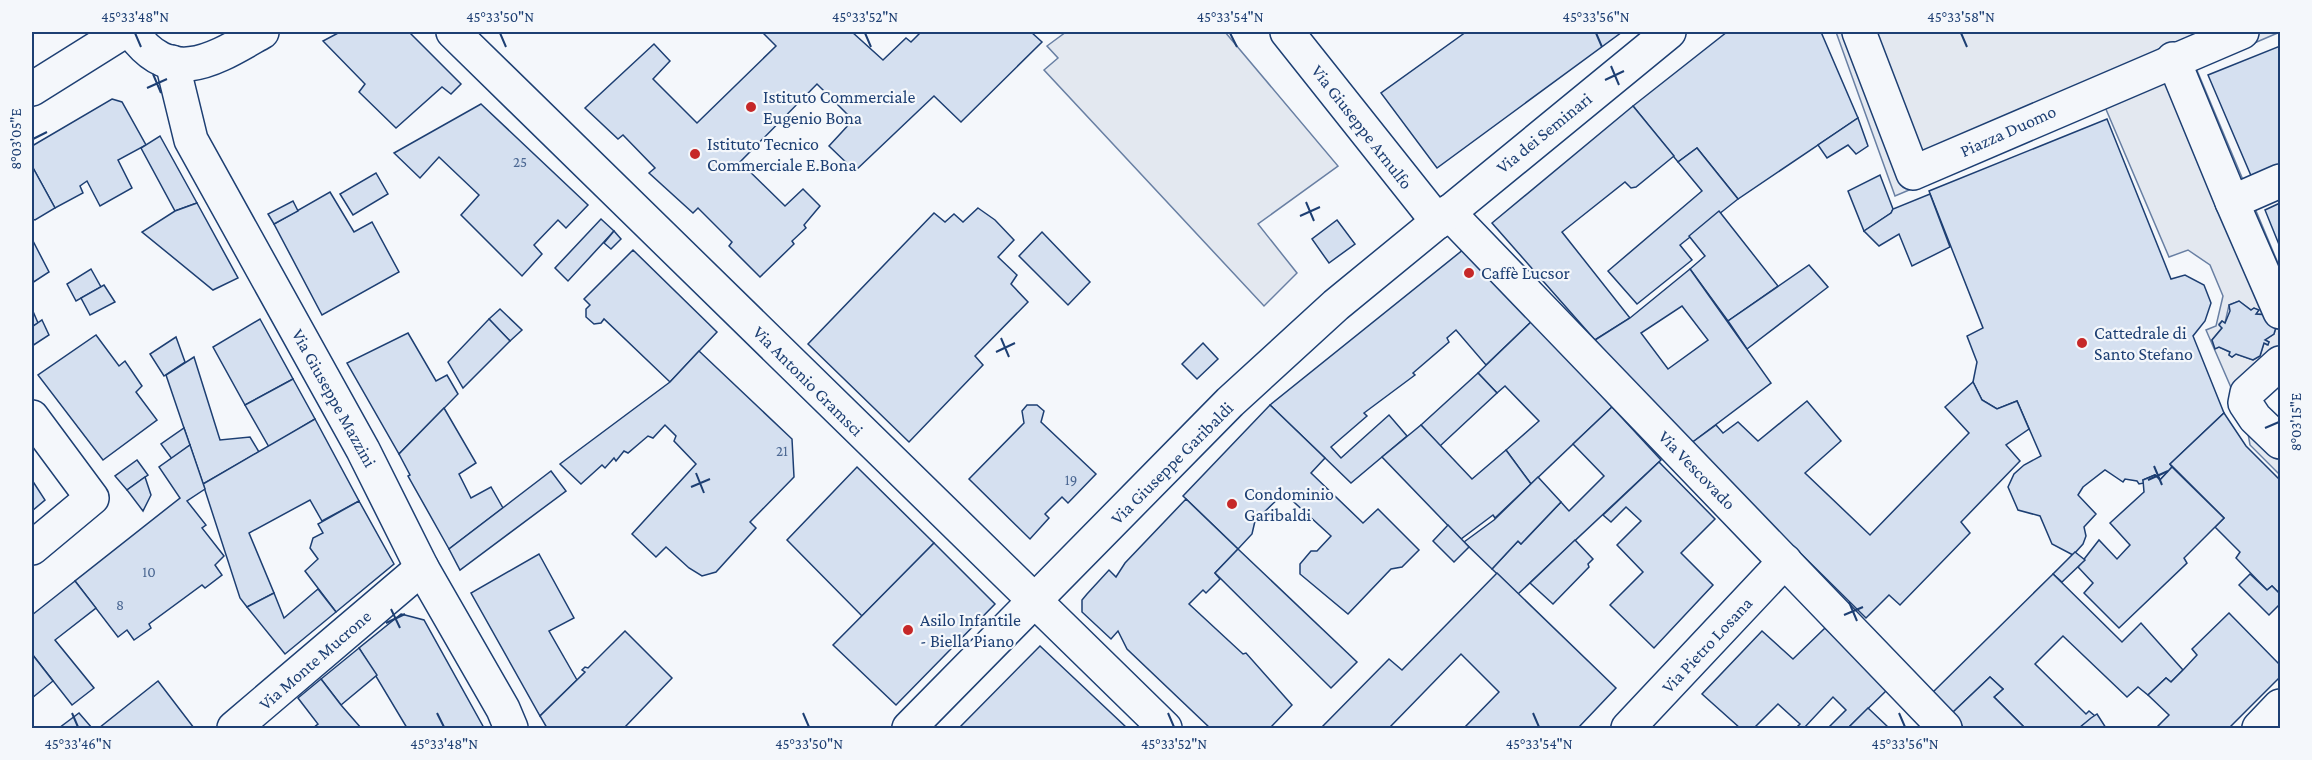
<svg xmlns="http://www.w3.org/2000/svg" width="2312" height="760" font-family="'Crimson Pro',serif">
	<style>
		.parking { fill: #e3e8f0; stroke: #687fa3; stroke-width: 1.5; fill-rule: evenodd }
		.building { fill: #d5e0f0; stroke: #1d3f73; stroke-width: 1.5; fill-rule: evenodd }
		.lines { fill: none; stroke-linecap: round; stroke-linejoin: round }
		.minor-casing { stroke: #1d3f73; stroke-width: 36 }
		.major-casing { stroke: #1d3f73; stroke-width: 36 }
		.minor { stroke: #f4f7fb; stroke-width: 33 }
		.major { stroke: #f4f7fb; stroke-width: 33 }
		.ticks { fill: none; stroke: #1d3f73; stroke-width: 2 }
		.poi-dot { fill: #c62828; stroke: #f4f7fb; stroke-width: 2 }
		.labels { text-anchor: middle; dominant-baseline: central; stroke-width: 4.5; stroke-linejoin: round; paint-order: stroke }
		.number-label { font-size: 15px; fill: #4b6792 }
		.poi-label { font-size: 18px; fill: #1d3f73; stroke: #f4f7fb; text-anchor: start }
		.street-label { font-size: 18px; fill: #1d3f73; stroke: #f4f7fb }
		.neatline { fill: none; stroke: #1d3f73; stroke-width: 2 }
		.ticks-label { font-size: 15px; text-anchor: middle; fill: #1d3f73 }
	</style>
	<rect width="100%" height="100%" fill="#f4f7fb"/>
	<g class="parking">
		<polygon points="1066,32 1225,32 1338,166 1258,224 1297,273 1264,306 1044,70 1058,58 1047,46"/>
		<path d="M1836 32H2280L2196 68 2280 268V375L2251 401 2280 428V475L2250 445 2246 422 2206 330 2216 326 2223 296 2210 265 2188 250 2169 257 2105 107 1895 196ZM2239 301 2251 310 2254 308 2258 310 2256 314 2270 315 2276 327 2274 334 2265 340 2269 342 2267 345 2264 343 2260 356 2253 360 2236 354 2232 357 2229 355 2230 352 2219 347 2215 348 2212 340 2222 328 2219 324 2222 321 2225 323 2229 305Z"/>
	</g>
	<g class="building">
		<polygon points="340,32 409,32 461,84 451,94 442,87 396,128 359,92 365,84 323,41"/>
		<polygon points="762,32 852,32 883,60 906,38 911,42 921,32 1031,32 1042,42 961,122 934,96 855,171 829,146 853,120 817,84 740,162 785,206 803,189 820,206 804,225 806,228 792,241 794,244 760,277 729,246 732,242 698,208 693,213 649,173 655,168 623,135 618,139 585,108 654,44 670,61 653,79 697,123 776,46"/>
		<polygon points="1466,32 1622,32 1437,168 1381,93"/>
		<polygon points="1727,32 1821,32 1858,118 1738,199 1697,148 1678,162 1633,106"/>
		<polygon points="2280,46 2280,165 2252,178 2208,75"/>
		<polygon points="112,99 122,102 146,145 118,160 132,188 100,206 87,181 80,186 83,193 55,208 32,166 32,146"/>
		<polygon points="481,104 588,205 566,228 558,220 534,245 542,254 522,276 461,215 479,195 439,157 420,178 394,153"/>
		<polygon points="1633,106 1674,156 1636,187 1631,188 1625,182 1562,232 1630,318 1595,340 1492,223"/>
		<polygon points="1858,118 1868,146 1856,154 1848,145 1827,158 1818,145"/>
		<polygon points="2107,119 2171,279 2185,275 2204,285 2211,303 2205,321 2193,336 2224,413 2170,464 2172,467 2160,480 2155,475 2143,480 2144,483 2139,484 2137,481 2125,479 2123,482 2105,470 2083,487 2078,495 2096,514 2084,527 2086,536 2083,544 2073,555 2052,544 2040,516 2018,510 2008,487 2014,474 2024,465 2041,456 2017,401 1997,409 1982,400 1973,382 1977,362 1967,336 1983,328 1929,191"/>
		<polygon points="160,136 197,203 175,211 141,148"/>
		<polygon points="1697,148 1738,199 1680,245 1692,260 1637,304 1608,271 1702,191 1678,162"/>
		<polygon points="32,166 55,208 35,220 32,219"/>
		<polygon points="376,173 388,194 353,215 340,194"/>
		<polygon points="1880,175 1893,209 1891,213 1864,231 1848,191"/>
		<polygon points="330,192 354,232 372,222 399,272 322,315 274,224"/>
		<polygon points="1930,194 1950,247 1912,266 1899,234 1879,246 1864,231 1891,213 1893,209"/>
		<polygon points="293,201 298,211 274,224 268,214"/>
		<polygon points="197,203 238,278 213,290 142,232 175,211"/>
		<polygon points="2280,203 2280,247 2265,210"/>
		<polygon points="978,208 995,220 1014,240 998,257 1017,275 1011,284 1028,302 975,356 983,365 909,442 808,344 934,213 945,222 954,214 963,222"/>
		<polygon points="1719,211 1778,286 1728,321 1690,269 1705,256 1689,236"/>
		<polygon points="601,219 614,231 568,281 555,268"/>
		<polygon points="1337,220 1355,244 1329,263 1312,239"/>
		<polygon points="614,231 621,239 611,249 604,243"/>
		<polygon points="1042,232 1090,282 1068,305 1019,256"/>
		<polygon points="32,239 49,272 32,283"/>
		<polygon points="1464,249 1532,321 1486,365 1456,330 1447,338 1449,342 1413,373 1415,375 1364,413 1367,416 1331,447 1341,458 1389,415 1407,436 1351,483 1270,405"/>
		<polygon points="633,250 717,332 670,382 604,319 601,323 594,324 586,317 586,309 590,305 584,299"/>
		<polygon points="1809,265 1828,287 1747,349 1728,321"/>
		<polygon points="91,269 101,287 76,301 67,284"/>
		<path d="M1690 269 1771 383 1690 444 1595 340 1630 318ZM1682 306 1708 340 1668 369 1641 333Z"/>
		<polygon points="104,285 115,302 90,315 81,298"/>
		<polygon points="2239,301 2251,310 2254,308 2259,310 2256,314 2270,315 2276,327 2274,334 2265,340 2269,342 2268,345 2264,343 2260,356 2253,360 2236,354 2232,357 2229,355 2230,352 2219,347 2215,349 2212,340 2222,328 2219,325 2222,321 2225,323 2230,311 2229,305"/>
		<polygon points="32,309 38,323 32,327"/>
		<polygon points="500,309 522,330 510,341 489,319"/>
		<polygon points="260,319 293,379 245,405 213,347"/>
		<polygon points="489,319 510,341 463,388 448,362"/>
		<polygon points="42,320 49,335 32,346 32,327"/>
		<polygon points="1532,321 1612,407 1531,484 1506,450 1539,421 1505,386 1497,393 1478,373"/>
		<polygon points="408,333 436,381 447,375 458,394 399,454 347,363"/>
		<polygon points="96,335 119,366 125,361 142,386 136,392 157,420 103,460 38,375"/>
		<polygon points="176,337 185,362 164,376 150,354"/>
		<polygon points="1203,343 1218,359 1197,379 1182,364"/>
		<polygon points="699,351 792,439 794,477 750,522 756,528 716,572 702,576 689,568 666,547 656,557 632,534 696,464 674,441 676,436 665,425 653,438 648,436 628,453 624,451 616,461 614,458 605,468 602,465 581,484 560,464 670,382"/>
		<polygon points="194,357 220,440 250,437 259,452 203,484 166,375"/>
		<polygon points="1478,373 1497,393 1440,446 1421,425"/>
		<polygon points="293,379 315,419 269,447 245,405"/>
		<polygon points="1973,382 1982,400 1997,409 2017,401 2029,429 2006,445 2020,461 1961,522 1970,533 1900,605 1889,595 1866,618 1690,444 1716,425 1723,433 1738,422 1758,441 1807,401 1841,441 1805,473 1870,535 1969,433 1945,407"/>
		<polygon points="1027,405 1037,405 1044,411 1041,422 1096,474 1068,503 1062,497 1045,514 1049,518 1030,539 969,479 1024,423 1022,411"/>
		<polygon points="1270,405 1325,458 1311,473 1363,523 1378,509 1419,550 1402,567 1391,569 1348,614 1300,574 1300,564 1311,551 1317,551 1331,536 1284,493 1255,521 1252,534 1238,549 1183,496"/>
		<polygon points="1612,407 1661,460 1518,594 1492,569 1518,541 1521,544 1561,502 1569,511 1604,476 1573,444"/>
		<polygon points="444,408 476,463 459,474 471,498 491,487 503,508 449,549 408,476 410,475 399,454"/>
		<polygon points="2224,413 2246,446 2280,480 2280,594 2272,586 2267,590 2236,558 2240,552 2215,527 2224,518 2170,464"/>
		<polygon points="315,419 359,501 322,521 310,500 249,533 274,593 247,607 240,598 203,484"/>
		<polygon points="1421,425 1472,479 1506,450 1531,484 1495,518 1493,515 1461,539 1382,457"/>
		<polygon points="184,428 190,445 172,459 161,444"/>
		<polygon points="190,445 205,489 187,501 206,525 202,528 224,556 215,565 222,575 205,588 202,585 149,624 151,628 134,640 127,630 118,637 75,581 180,498 159,467"/>
		<polygon points="137,460 148,475 127,490 115,476"/>
		<polygon points="1659,462 1715,519 1681,553 1713,585 1654,648 1610,605 1643,572 1617,545 1641,521 1626,507 1611,522 1603,515"/>
		<polygon points="857,467 934,543 862,616 787,540"/>
		<polygon points="2172,467 2224,518 2184,558 2187,563 2119,628 2084,593 2093,583 2078,567 2099,540 2117,559 2130,545 2110,523 2144,492 2143,480 2155,475 2160,480"/>
		<polygon points="551,471 566,491 460,570 449,549"/>
		<polygon points="145,477 151,495 143,511 127,490"/>
		<polygon points="1538,477 1561,502 1521,544 1518,541 1492,569 1464,542 1494,520"/>
		<polygon points="32,480 45,500 32,511"/>
		<polygon points="1186,499 1238,549 1215,573 1220,579 1206,593 1203,590 1189,604 1243,654 1246,653 1292,705 1270,728 1210,728 1127,649 1118,631 1111,639 1082,612 1082,600 1087,594 1109,570 1116,577 1125,563"/>
		<polygon points="359,501 394,564 336,612 305,571 318,559 310,548 313,538 323,533 318,524"/>
		<polygon points="1448,525 1469,547 1454,562 1433,541"/>
		<polygon points="1575,540 1593,559 1588,564 1589,567 1553,604 1530,583"/>
		<polygon points="934,543 995,604 896,705 833,645"/>
		<polygon points="1238,549 1357,662 1331,688 1215,573"/>
		<polygon points="2075,552 2085,560 2062,582 2053,574"/>
		<polygon points="539,554 574,618 549,631 577,680 540,716 471,593"/>
		<polygon points="1497,573 1616,688 1578,728 1464,728 1499,692 1461,654 1389,728 1321,728 1389,659 1402,670"/>
		<polygon points="2053,574 2122,642 2141,623 2183,670 2171,682 2166,678 2148,695 2138,687 2127,697 2063,636 2035,664 2086,714 2089,711 2095,716 2079,728 2025,728 1994,697 2003,689 1990,677 1951,714 1931,694"/>
		<polygon points="2250,574 2267,590 2272,586 2280,594 2280,604 2269,615 2239,585"/>
		<polygon points="75,581 96,608 55,640 94,688 72,705 32,654 32,615"/>
		<polygon points="318,589 336,612 285,654 247,607 274,593 284,618"/>
		<polygon points="2229,613 2280,665 2280,677 2229,728 2156,728 2169,715 2148,695 2166,678 2171,682 2183,670 2197,655 2192,649"/>
		<polygon points="401,614 424,620 484,728 407,728 359,648"/>
		<polygon points="1825,628 1888,689 1848,728 1828,728 1846,710 1833,697 1804,728 1797,727 1800,724 1778,704 1754,728 1740,728 1702,694 1762,631 1793,659"/>
		<polygon points="625,631 672,678 624,728 547,728 540,716 585,672 582,670 585,667 588,668"/>
		<polygon points="1040,646 1127,728 959,728"/>
		<polygon points="359,648 377,675 341,705 321,679"/>
		<polygon points="32,654 53,681 32,698"/>
		<polygon points="1990,677 2003,689 1994,697 2025,728 1964,728 1951,714"/>
		<polygon points="321,679 341,705 361,728 313,728 318,724 298,698"/>
		<polygon points="158,681 194,728 99,728"/>
		<polygon points="1868,708 1889,728 1848,728"/>
		<polygon points="79,713 92,728 59,728"/>
		<polygon points="2097,714 2106,728 2079,728 2091,718"/>
	</g>
	<g class="lines">
		<g class="minor-casing">
			<g id="minor">
				<polyline points="453,32 1165,728"/>
				<polyline points="1287,32 1438,222"/>
				<polyline points="1859,32 1913,173 2242,32"/>
				<polyline points="2173,59 2232,202"/>
				<polyline points="172,62 191,140 363,450 422,568 503,709 511,728"/>
				<polyline points="2280,181 2232,202 2280,312"/>
				<polyline points="1448,212 1945,728"/>
				<polyline points="2280,363 2247,393 2245,403 2255,418 2280,442"/>
				<polyline points="32,417 92,498 32,548"/>
				<polyline points="234,728 422,568"/>
				<polyline points="909,728 1230,402 1336,305 1669,32"/>
				<polyline points="1628,728 1785,561"/>
				<polyline points="2259,728 2280,706"/>
			</g>
		</g>
		<g class="major-casing">
			<g id="major">
				<path d="M132 32C172 89 216 58 262 32"/>
				<polyline points="32,89 123,32"/>
			</g>
		</g>
		<use href="#minor" class="minor"/>
		<use href="#major" class="major"/>
	</g>
	<path class="ticks" d="M135 33 141 47M500 33 506 47M865 33 871 47M1230 33 1237 47M1596 33 1602 47M1961 33 1967 47M1611 66 1619 85M153 74 161 93M1605 80 1624 71M147 88 167 79M33 139 47 132M1306 202 1314 221M1300 216 1320 207M1001 338 1009 357M996 352 1015 343M2265 428 2279 422M2154 466 2162 485M696 473 704 493M2148 480 2168 471M691 487 710 479M1849 602 1857 621M391 609 400 628M1844 615 1863 607M386 623 405 614M72 713 78 727M437 713 444 727M803 713 809 727M1168 713 1174 727M1533 713 1539 727M1899 713 1905 727"/>
	<g class="poi-dot">
		<circle cx="751" cy="107" r="6"/>
		<circle cx="695" cy="154" r="6"/>
		<circle cx="1469" cy="273" r="6"/>
		<circle cx="2082" cy="343" r="6"/>
		<circle cx="1232" cy="504" r="6"/>
		<circle cx="908" cy="630" r="6"/>
	</g>
	<g class="labels">
		<g class="number-label">
			<text x="520" y="162">25</text>
			<text x="782" y="451">21</text>
			<text x="1071" y="480">19</text>
			<text x="149" y="572">10</text>
			<text x="120" y="605">8</text>
		</g>
		<g class="poi-label">
			<text x="763" y="97">Istituto Commerciale<tspan x="763" dy="21">Eugenio Bona</tspan></text>
			<text x="707" y="144">Istituto Tecnico<tspan x="707" dy="21">Commerciale E.Bona</tspan></text>
			<text x="1481" y="273">Caffè Lucsor</text>
			<text x="2094" y="333">Cattedrale di<tspan x="2094" dy="21">Santo Stefano</tspan></text>
			<text x="1244" y="494">Condominio<tspan x="1244" dy="21">Garibaldi</tspan></text>
			<text x="920" y="620">Asilo Infantile<tspan x="920" dy="21">- Biella Piano</tspan></text>
		</g>
		<g class="street-label">
			<text transform="translate(1362 127) rotate(52)">Via Giuseppe Arnulfo</text>
			<text transform="translate(2008 131) rotate(-24)">Piazza Duomo</text>
			<text transform="translate(1544 133) rotate(-39)">Via dei Seminari</text>
			<text transform="translate(808 381) rotate(45)">Via Antonio Gramsci</text>
			<text transform="translate(334 398) rotate(61)">Via Giuseppe Mazzini</text>
			<text transform="translate(1172 463) rotate(-45)">Via Giuseppe Garibaldi</text>
			<text transform="translate(1697 470) rotate(46)">Via Vescovado</text>
			<text transform="translate(1707 645) rotate(-47)">Via Pietro Losana</text>
			<text transform="translate(315 660) rotate(-41)">Via Monte Mucrone</text>
		</g>
	</g>
	<rect width="2312" height="760" fill="none" stroke="#f4f7fb" stroke-width="66"/>
	<rect x="33" y="33" width="2246" height="694" class="neatline"/>
	<g class="ticks-label">
		<text x="135" y="22">45°33'48"N</text>
		<text x="500" y="22">45°33'50"N</text>
		<text x="865" y="22">45°33'52"N</text>
		<text x="1230" y="22">45°33'54"N</text>
		<text x="1596" y="22">45°33'56"N</text>
		<text x="1961" y="22">45°33'58"N</text>
		<text transform="translate(16 139) rotate(-90)" y="5">8°03'05"E</text>
		<text transform="translate(2296 422) rotate(-90)" y="5">8°03'15"E</text>
		<text x="78" y="749">45°33'46"N</text>
		<text x="444" y="749">45°33'48"N</text>
		<text x="809" y="749">45°33'50"N</text>
		<text x="1174" y="749">45°33'52"N</text>
		<text x="1539" y="749">45°33'54"N</text>
		<text x="1905" y="749">45°33'56"N</text>
	</g>
</svg>
